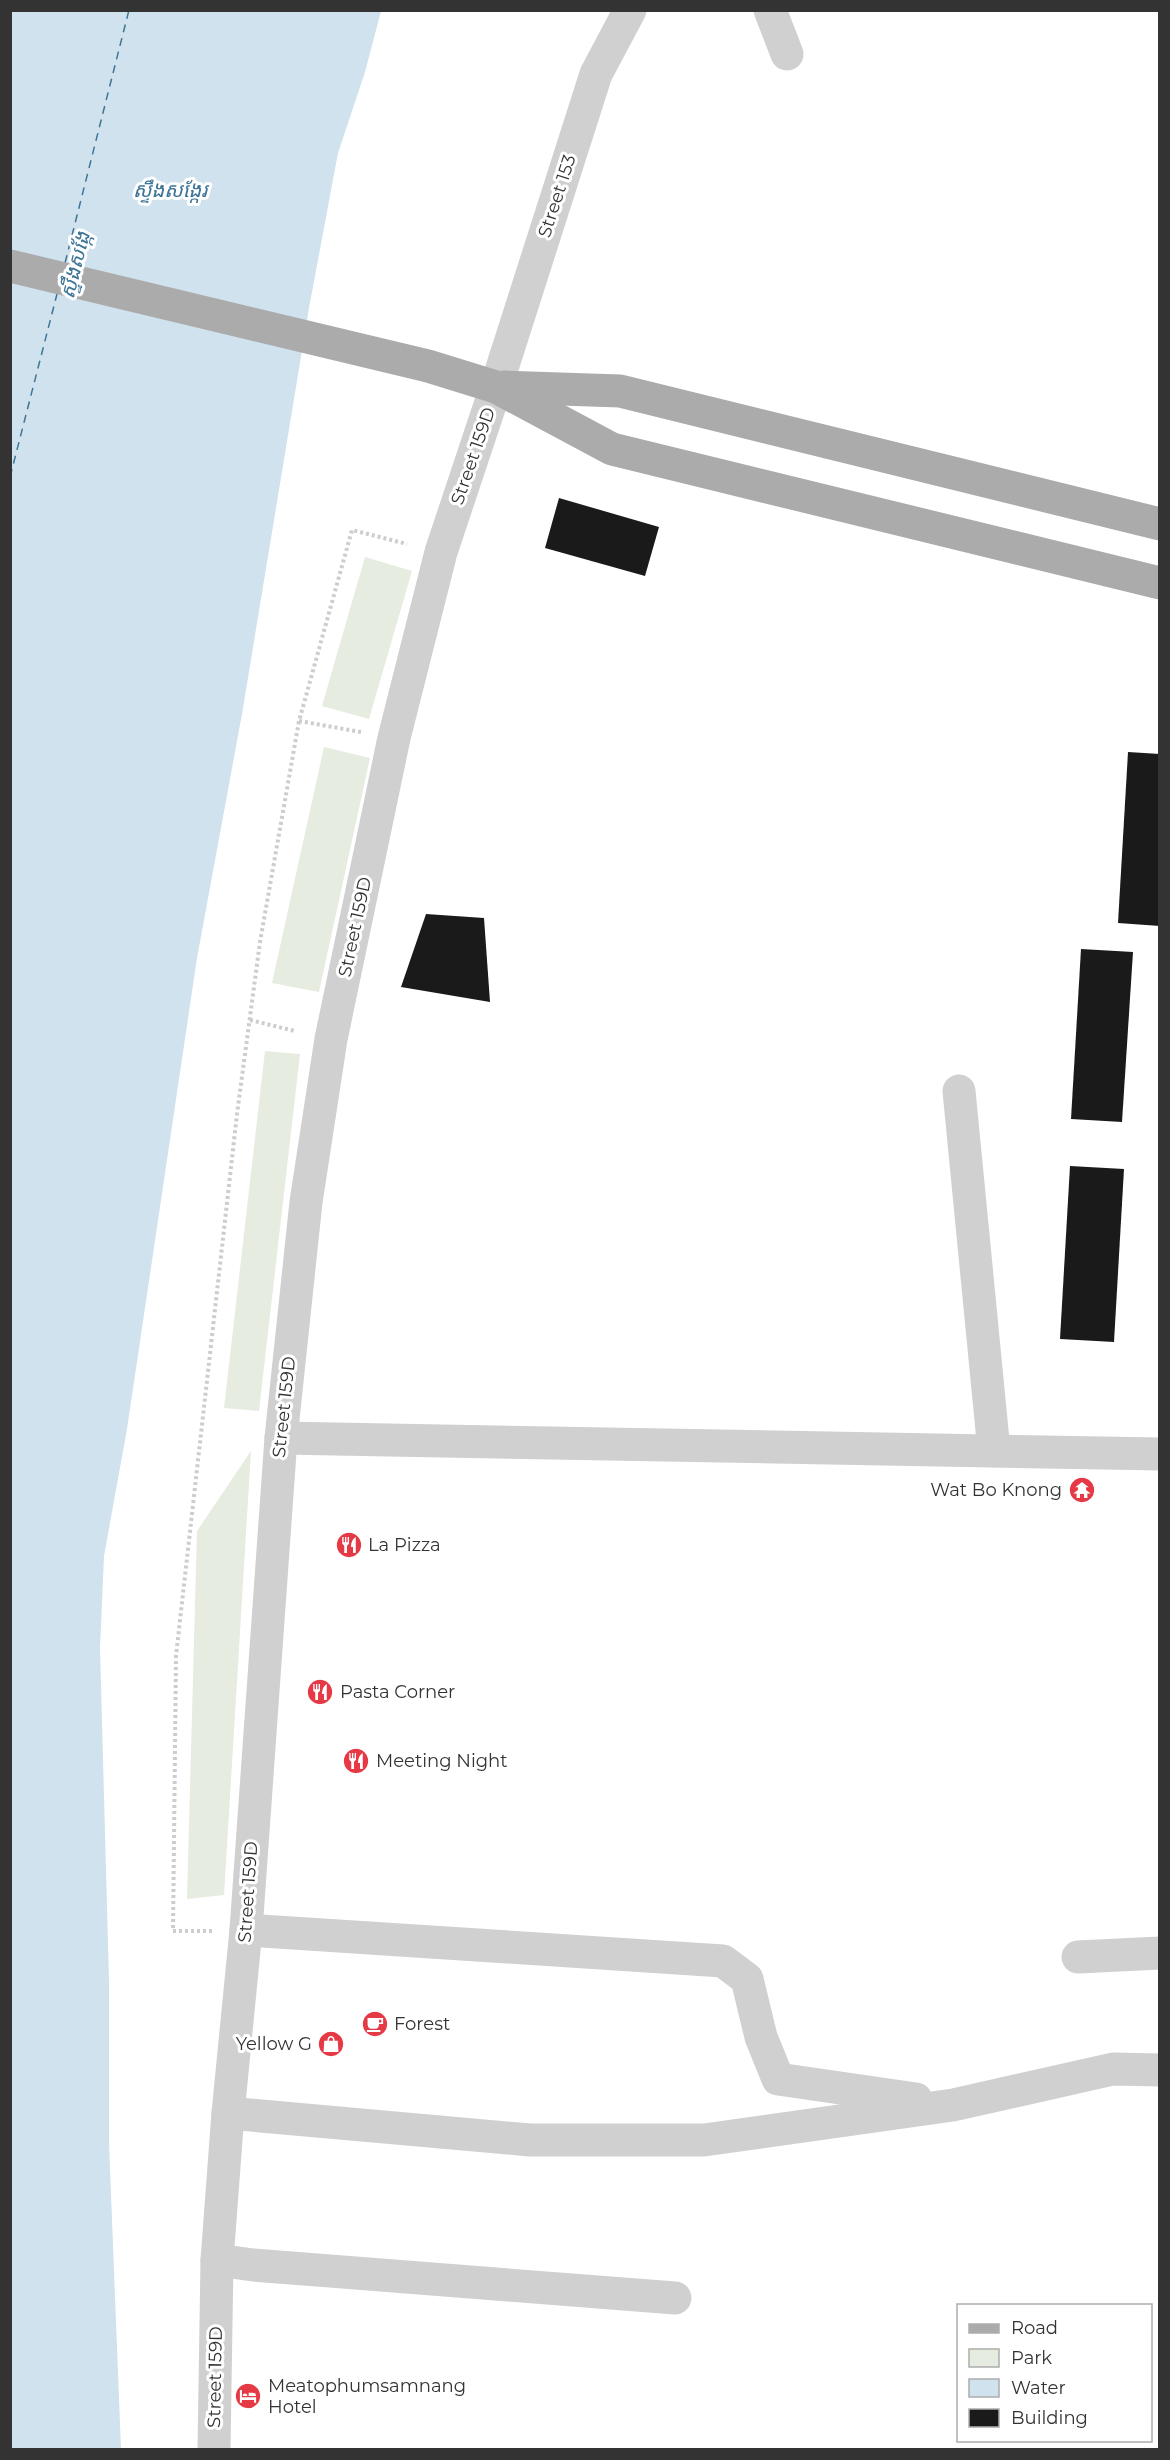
<svg xmlns="http://www.w3.org/2000/svg" width="1170" height="2460" font-family="Montserrat,'Noto Sans Khmer',sans-serif">
	<style>
		.green { fill: #e6ecdf }
		.water { fill: #cfe2ee }
		.lines { fill: none; stroke-linecap: round; stroke-linejoin: round }
		.ferry { stroke: #3f7597; stroke-width: 1.5; stroke-dasharray: 8 6; stroke-linecap: butt }
		.building { fill: #1a1a1a }
		.path { stroke: #cdcdcd; stroke-width: 4; stroke-dasharray: 3 3; stroke-linecap: butt }
		.minor { stroke: #d0d0d0; stroke-width: 33 }
		.major { stroke: #ababab; stroke-width: 33 }
		.labels { text-anchor: middle; dominant-baseline: central; stroke-width: 6; stroke-linejoin: round; paint-order: stroke }
		.street-label { font-size: 18px; fill: #333; stroke: #fff }
		.poi-label { font-size: 18px; fill: #333; stroke: #fff; text-anchor: start }
		.water-label { font-size: 20px; font-style: italic; fill: #3f7597; stroke: #fff }
	</style>
	<rect width="100%" height="100%" fill="#fff"/>
	<g class="green">
		<polygon points="365,557 412,571 369,719 322,706"/>
		<polygon points="324,747 370,758 319,992 272,983"/>
		<polygon points="265,1051 300,1054 259,1411 224,1408"/>
		<polygon points="251,1451 224,1895 187,1899 197,1531"/>
	</g>
	<polygon class="water" points="11,11 381,11 365,72 338,153 309,308 242,714 197,958 127,1429 104,1556 100,1648 109,1981 109,2143 121,2449 11,2450"/>
	<g class="lines">
		<g class="ferry">
			<polyline points="65,263 129,10"/>
			<polyline points="10,477 57,294"/>
		</g>
	</g>
	<g class="building">
		<polygon points="559,498 659,527 645,576 545,548"/>
		<polygon points="1128,752 1160,754 1160,926 1118,923"/>
		<polygon points="426,914 484,918 490,1002 401,987"/>
		<polygon points="1081,949 1133,952 1122,1122 1071,1119"/>
		<polygon points="1070,1166 1124,1169 1114,1342 1060,1339"/>
	</g>
	<g class="lines">
		<g class="path">
			<polyline points="299,721 361,732"/>
			<polyline points="250,1020 295,1031"/>
			<polyline points="212,1931 173,1931 176,1656 237,1114 260,942 299,721 352,530 407,544"/>
		</g>
		<g class="minor">
			<polyline points="770,10 787,54"/>
			<polyline points="959,1091 994,1451"/>
			<polyline points="281,1438 1160,1454"/>
			<polyline points="246,1930 723,1961 747,1979 761,2037 778,2079 916,2099"/>
			<polyline points="1078,1957 1160,1953"/>
			<polyline points="228,2113 530,2140 704,2140 953,2105 1113,2069 1160,2070"/>
			<polyline points="217,2260 253,2265 675,2298"/>
			<polyline points="214,2450 217,2260 228,2113 246,1930 281,1438 306,1202 331,1039 394,738 441,552 496,387 596,74 630,10"/>
		</g>
		<g class="major">
			<polyline points="10,266 428,366 496,387 612,449 1160,583"/>
			<polyline points="504,387 620,391 1160,524"/>
		</g>
	</g>
	<defs>
		<g id="temple-disc" transform="scale(1.35)"><circle r="9.5" fill="#e63946" stroke="#fff"/><path d="M0-6L5-2H3V0L6.5 2.5H4V6H1.5V3h-3V6H-4V2.5H-6.5L-3 0V-2H-5Z" fill="#fff"/></g>
		<g id="restaurant-disc" transform="scale(1.35)"><circle r="9.5" fill="#e63946" stroke="#fff"/><path d="M-5-6h1v4h1v-4h1v4h1v-4h1v5L-1.5 .5V6h-2V.5L-5-1ZM5-6V6H3V1.5H1.5Q1.5-4 5-6Z" fill="#fff"/></g>
		<g id="cafe-disc" transform="scale(1.35)"><circle r="9.5" fill="#e63946" stroke="#fff"/><path d="M-5.5-4.5H6V0H3Q3 3.5 0 3.5H-2.5Q-5.5 3.5-5.5 0ZM3-3.2v2h1.7v-2ZM-6 4.5H4V6H-6Z" fill="#fff"/></g>
		<g id="shop-disc" transform="scale(1.35)"><circle r="9.5" fill="#e63946" stroke="#fff"/><path d="M-5-2.5h2.3a2.7 3.5 0 0 1 5.4 0H5L5.5 6h-11ZM-1.5-2.5h3a1.5 2.3 0 0 0-3 0Z" fill="#fff"/></g>
		<g id="hotel-disc" transform="scale(1.35)"><circle r="9.5" fill="#e63946" stroke="#fff"/><path d="M-6-4.5h1.5V1H6V5H4.5V3h-9V5H-6ZM-4 0a1.8 1.8 0 1 1 3.6 0ZM.5 0V-2.5h3Q6-2.5 6 0Z" fill="#fff"/></g>
	</defs>
	<g fill-rule="evenodd">
		<use href="#temple-disc" x="1082" y="1490"/>
		<use href="#restaurant-disc" x="349" y="1545"/>
		<use href="#restaurant-disc" x="320" y="1692"/>
		<use href="#restaurant-disc" x="356" y="1761"/>
		<use href="#cafe-disc" x="375" y="2024"/>
		<use href="#shop-disc" x="331" y="2044"/>
		<use href="#hotel-disc" x="248" y="2396"/>
	</g>
	<g class="labels">
		<g class="street-label">
			<text transform="translate(557 196) rotate(-72)">Street 153</text>
			<text transform="translate(473 456) rotate(-71)">Street 159D</text>
			<text transform="translate(355 927) rotate(-78)">Street 159D</text>
			<text transform="translate(284 1407) rotate(-84)">Street 159D</text>
			<text transform="translate(248 1892) rotate(-86)">Street 159D</text>
			<text transform="translate(215 2377) rotate(-89)">Street 159D</text>
		</g>
		<g class="poi-label">
			<text x="1062" y="1490" text-anchor="end">Wat Bo Knong</text>
			<text x="368" y="1545">La Pizza</text>
			<text x="340" y="1692">Pasta Corner</text>
			<text x="376" y="1761">Meeting Night</text>
			<text x="394" y="2024">Forest</text>
			<text x="312" y="2044" text-anchor="end">Yellow G</text>
			<text x="268" y="2386">Meatophumsamnang<tspan x="268" dy="21">Hotel</tspan></text>
		</g>
		<g class="water-label">
			<text x="170" y="190">ស្ទឹងសង្កែរ</text>
			<text transform="translate(75 265) rotate(-76)">ស្ទឹងសង្កែ</text>
		</g>
	</g>
	<rect width="1170" height="2460" fill="none" stroke="#333333" stroke-width="24"/>
	<rect x="957" y="2304" width="195" height="138" fill="#ffffff" stroke="#adadad" stroke-width="1.5"/>
	<rect x="969" y="2324" width="30" height="9" fill="#ababab" stroke="#adadad" stroke-width="1.5"/>
	<text x="1011" y="2334" font-size="18" fill="#333333">Road</text>
	<rect x="969" y="2349" width="30" height="18" fill="#e6ecdf" stroke="#adadad" stroke-width="1.5"/>
	<text x="1011" y="2364" font-size="18" fill="#333333">Park</text>
	<rect x="969" y="2379" width="30" height="18" fill="#cfe2ee" stroke="#adadad" stroke-width="1.5"/>
	<text x="1011" y="2394" font-size="18" fill="#333333">Water</text>
	<rect x="969" y="2409" width="30" height="18" fill="#1a1a1a" stroke="#adadad" stroke-width="1.5"/>
	<text x="1011" y="2424" font-size="18" fill="#333333">Building</text>
</svg>
